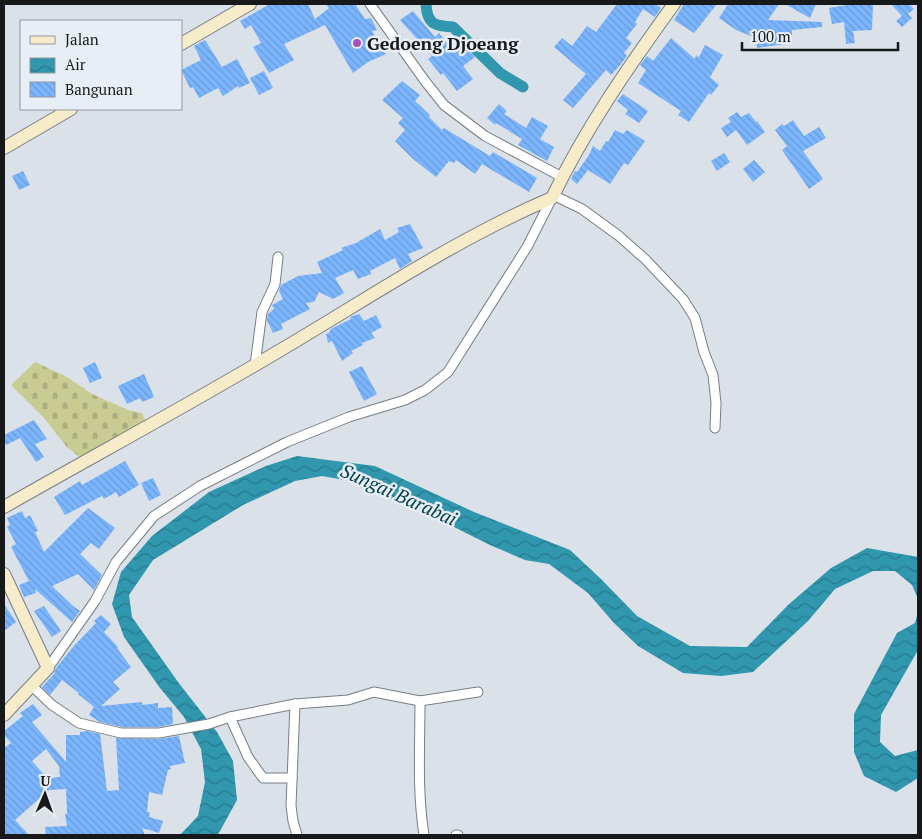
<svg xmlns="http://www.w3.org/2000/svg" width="922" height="839" font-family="'PT Serif',serif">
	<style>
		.cemetery { fill: url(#cemetery-stones) }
		.water { fill: url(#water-waves) }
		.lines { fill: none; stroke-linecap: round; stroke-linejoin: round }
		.canal { stroke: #3097ae; stroke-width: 11 }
		.building { fill: url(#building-back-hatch); fill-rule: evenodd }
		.street-casing { stroke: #797e85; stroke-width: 11 }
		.secondary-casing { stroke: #797e85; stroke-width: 14 }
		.street { stroke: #fff; stroke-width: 9 }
		.secondary { stroke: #f7ecca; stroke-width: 12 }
		.poi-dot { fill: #a74fbc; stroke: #e8eef5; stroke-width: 2 }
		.labels { text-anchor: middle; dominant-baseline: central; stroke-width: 5; stroke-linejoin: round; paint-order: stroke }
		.poi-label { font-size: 18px; font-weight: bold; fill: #16181a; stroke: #e8eef5; text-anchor: start }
		.water-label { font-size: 19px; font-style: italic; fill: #01404d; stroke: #e8eef5 }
	</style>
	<defs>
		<pattern id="cemetery-stones" width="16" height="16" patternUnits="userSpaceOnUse" patternTransform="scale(1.25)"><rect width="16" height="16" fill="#c8cc93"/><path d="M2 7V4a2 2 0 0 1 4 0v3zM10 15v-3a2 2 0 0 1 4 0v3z" fill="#abae7e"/></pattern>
		<pattern id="water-waves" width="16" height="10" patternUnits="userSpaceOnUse" patternTransform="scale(1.25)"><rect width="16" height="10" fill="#3097ae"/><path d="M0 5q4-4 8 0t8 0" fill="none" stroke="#287a8d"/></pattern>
		<pattern id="building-back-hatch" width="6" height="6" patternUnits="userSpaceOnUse" patternTransform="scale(1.25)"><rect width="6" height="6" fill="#7bb5fd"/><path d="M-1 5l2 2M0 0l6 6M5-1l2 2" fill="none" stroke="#6a9bd8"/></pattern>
	</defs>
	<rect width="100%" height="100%" fill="#dbe1e8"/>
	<polygon class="cemetery" points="35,362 67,377 92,394 128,410 142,413 147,424 83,460 67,447 43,417 11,385"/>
	<g class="water">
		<polygon points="297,456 375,466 474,512 570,550 601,579 637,616 690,646 747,647 788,605 831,568 867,548 918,557 918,599 912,585 895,571 873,571 835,589 808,621 753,672 721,676 683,673 638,646 614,623 588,593 549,564 525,560 490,545 418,509 367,491 350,481 322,476 295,481 243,505 153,560 129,595 132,617 178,682 217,732 233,761 237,800 220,831 217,835 180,835 198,816 205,782 201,749 184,717 160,688 124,637 112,604 121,572 152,536 209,492 266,466"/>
		<polygon points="918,612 918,650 881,715 880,742 895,756 918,750 918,778 896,792 864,776 854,752 854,714 897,633 915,623"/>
	</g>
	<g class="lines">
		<path class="canal" d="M426 4C427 24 434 26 453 27L500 73 523 87"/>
	</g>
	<g class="building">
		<polygon points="270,4 308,4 315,19 329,8 326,4 355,4 365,19 371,18 377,30 372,31 386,54 368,62 353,73 325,25 284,44 294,60 269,73 253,47 261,43 251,25 245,29 240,21"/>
		<polygon points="617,4 655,4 661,8 655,17 643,9 635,22 637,24 626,38 632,43 624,53 627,56 621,64 611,75 606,70 573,108 563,100 586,74 554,47 562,38 572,46 587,26 596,32"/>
		<polygon points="684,4 717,4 694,33 674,20"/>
		<polygon points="728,4 779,4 768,20 822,22 822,27 792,30 792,35 782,35 784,44 757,48 756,38 736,30 719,18"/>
		<polygon points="785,4 816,4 810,18"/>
		<polygon points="853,4 873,4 872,30 853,31 855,43 846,44 844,22 832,24 829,8"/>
		<polygon points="891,4 909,4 914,9 908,14 912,18 902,27 896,21 902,16"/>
		<polygon points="413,11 435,37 439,33 447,43 453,37 463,50 466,47 475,57 463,66 473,79 457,91 443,73 441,75 428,59 432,56 400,20"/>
		<polygon points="671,38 695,59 696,55 699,57 705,45 723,55 710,77 719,85 711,95 709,93 689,122 678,115 681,111 638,83 646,70 640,65 647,56 653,61"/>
		<polygon points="205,40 222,67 237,59 250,83 239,88 238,86 223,96 218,88 199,98 193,87 190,88 181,70 201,60 194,46"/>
		<polygon points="264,71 273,88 259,95 250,78"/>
		<polygon points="402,81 420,95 415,101 430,115 429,117 442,130 444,128 490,156 493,152 537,178 529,192 482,164 475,174 456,160 454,163 449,161 436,177 413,159 395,141 405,130 398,123 403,118 382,100"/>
		<polygon points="623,94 648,111 639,123 625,114 628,110 617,101"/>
		<polygon points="499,104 507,111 504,114 526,128 532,117 548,126 540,139 554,147 547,161 518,145 522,139 496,123 495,125 487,118"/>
		<polygon points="737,112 741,117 749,113 756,122 757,121 765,132 747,145 736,130 727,137 721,128 731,122 728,118"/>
		<polygon points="793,120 804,136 819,127 826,138 803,151 823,179 809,189 782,150 787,146 775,130 782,124 784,126"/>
		<polygon points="615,130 623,134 627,130 645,141 628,165 624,163 610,184 588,170 577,184 571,179 575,171 577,172 589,155 593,146 600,151 606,141 608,142"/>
		<polygon points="724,153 730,162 717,171 711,161"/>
		<polygon points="754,160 765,172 753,182 743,169"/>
		<polygon points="23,171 30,185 19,190 12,176"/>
		<polygon points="410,224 423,248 408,254 412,261 400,269 395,258 370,271 371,274 358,279 353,270 335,278 344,293 333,299 319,292 314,302 306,303 310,309 281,324 283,329 273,333 267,320 268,314 274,309 272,305 283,299 279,291 281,285 298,276 322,273 317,262 343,250 341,248 356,243 380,229 385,240 399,232 397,228"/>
		<polygon points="359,314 364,321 376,315 382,327 371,333 375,338 362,343 363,345 351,351 353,353 342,361 332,341 328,343 326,334 329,333 331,329 351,319 350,317"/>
		<polygon points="95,362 102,378 90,383 83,368"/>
		<polygon points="362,366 377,394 364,401 349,372"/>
		<polygon points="144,374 154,397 142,402 140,398 127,404 118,386"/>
		<polygon points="34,420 47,439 35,444 44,457 36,462 20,438 6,445 4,441 4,435"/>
		<polygon points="125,461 139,485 119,497 116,492 104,499 102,496 65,515 54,497 80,481 82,485"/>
		<polygon points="153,478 161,495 149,501 141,483"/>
		<polygon points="88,508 115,528 99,549 91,543 80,554 102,575 94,590 78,574 52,586 73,606 80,611 72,622 35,589 36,593 24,597 19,585 29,581 11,547 16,544 7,527 10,525 7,518 22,511 25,518 30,515 38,531 35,532 44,552"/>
		<polygon points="4,604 16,622 4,631"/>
		<polygon points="44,606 61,631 52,637 34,611"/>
		<polygon points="101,615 111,624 104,632 118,647 117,648 131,667 113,682 120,689 101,706 142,702 142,705 158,703 158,708 172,707 173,724 158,727 122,727 100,722 89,715 94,707 78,694 79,693 62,680 50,695 42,687 54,674 56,668 73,647 96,623 94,621"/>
		<path d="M33 704 42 715 32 722 66 762V735H80V732L87 731 100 734 107 791 119 790 116 738 159 739 179 736 185 763 170 766 171 769 168 770 162 795 149 792 147 812H150L149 817 163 821 159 833 142 828 145 835H46L45 827 67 826 65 814H67L66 789 49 790 15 820 29 835H4V748L11 743 4 735V731L23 716 20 713ZM46 749 59 766 60 777 47 778 32 761Z"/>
	</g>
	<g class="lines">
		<g class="street-casing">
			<g id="street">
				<polyline points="370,4 425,81 444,105 485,136 562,177"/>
				<polyline points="553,195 582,209 619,236 645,259 683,299 695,318 704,352 713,375 716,403 715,428"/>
				<polyline points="255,365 262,312 275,284 278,257"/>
				<polyline points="48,668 95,601 116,562 154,516 200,486 287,442 349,417 405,400 425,390 448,372 527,247 552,198"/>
				<polyline points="32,686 52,705 79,723 121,733 159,733 209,724 230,717 295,704 291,806 293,821 297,835"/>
				<path d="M420 701C420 746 417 791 424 835"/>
				<polyline points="295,704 348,700 374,692 420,701 478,692"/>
				<polyline points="230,717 248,757 263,778 292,778"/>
				<polyline points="456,835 458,835"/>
			</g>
		</g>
		<g class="secondary-casing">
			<g id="secondary">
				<polyline points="181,44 250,4"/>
				<polyline points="4,148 71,109"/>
				<path d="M4 507C97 454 192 403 284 348 372 296 458 238 552 198 585 129 629 66 674 4"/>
				<polyline points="4,574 48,668 4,715"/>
			</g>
		</g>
		<use href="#street" class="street"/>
		<use href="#secondary" class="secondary"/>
	</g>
	<circle class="poi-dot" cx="357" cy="43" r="5"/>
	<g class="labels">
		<g class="poi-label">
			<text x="367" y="43">Gedoeng Djoeang</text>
		</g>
		<g class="water-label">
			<text transform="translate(399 494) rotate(24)">Sungai Barabai</text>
		</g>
	</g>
	<rect width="922" height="839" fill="none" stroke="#16181a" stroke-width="10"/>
	<rect x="20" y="20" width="162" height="90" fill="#e8eef5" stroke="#94989d"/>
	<rect x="30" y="36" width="25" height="8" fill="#f7ecca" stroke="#94989d"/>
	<text x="65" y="45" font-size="15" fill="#16181a">Jalan</text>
	<rect x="30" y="58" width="25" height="15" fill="url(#water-waves)" stroke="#94989d"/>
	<text x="65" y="70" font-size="15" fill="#16181a">Air</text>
	<rect x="30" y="82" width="25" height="15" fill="url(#building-back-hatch)" stroke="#94989d"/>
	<text x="65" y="95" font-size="15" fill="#16181a">Bangunan</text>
	<g transform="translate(45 794) rotate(2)" stroke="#e8eef5" stroke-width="4" paint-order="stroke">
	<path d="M0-4L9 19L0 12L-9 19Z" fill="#16181a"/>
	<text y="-8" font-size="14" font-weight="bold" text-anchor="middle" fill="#16181a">U</text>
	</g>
	<path d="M742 42v8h156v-8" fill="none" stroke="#16181a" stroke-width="2.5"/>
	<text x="750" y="42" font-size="15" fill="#16181a" stroke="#e8eef5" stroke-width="4" paint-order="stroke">100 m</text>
</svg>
